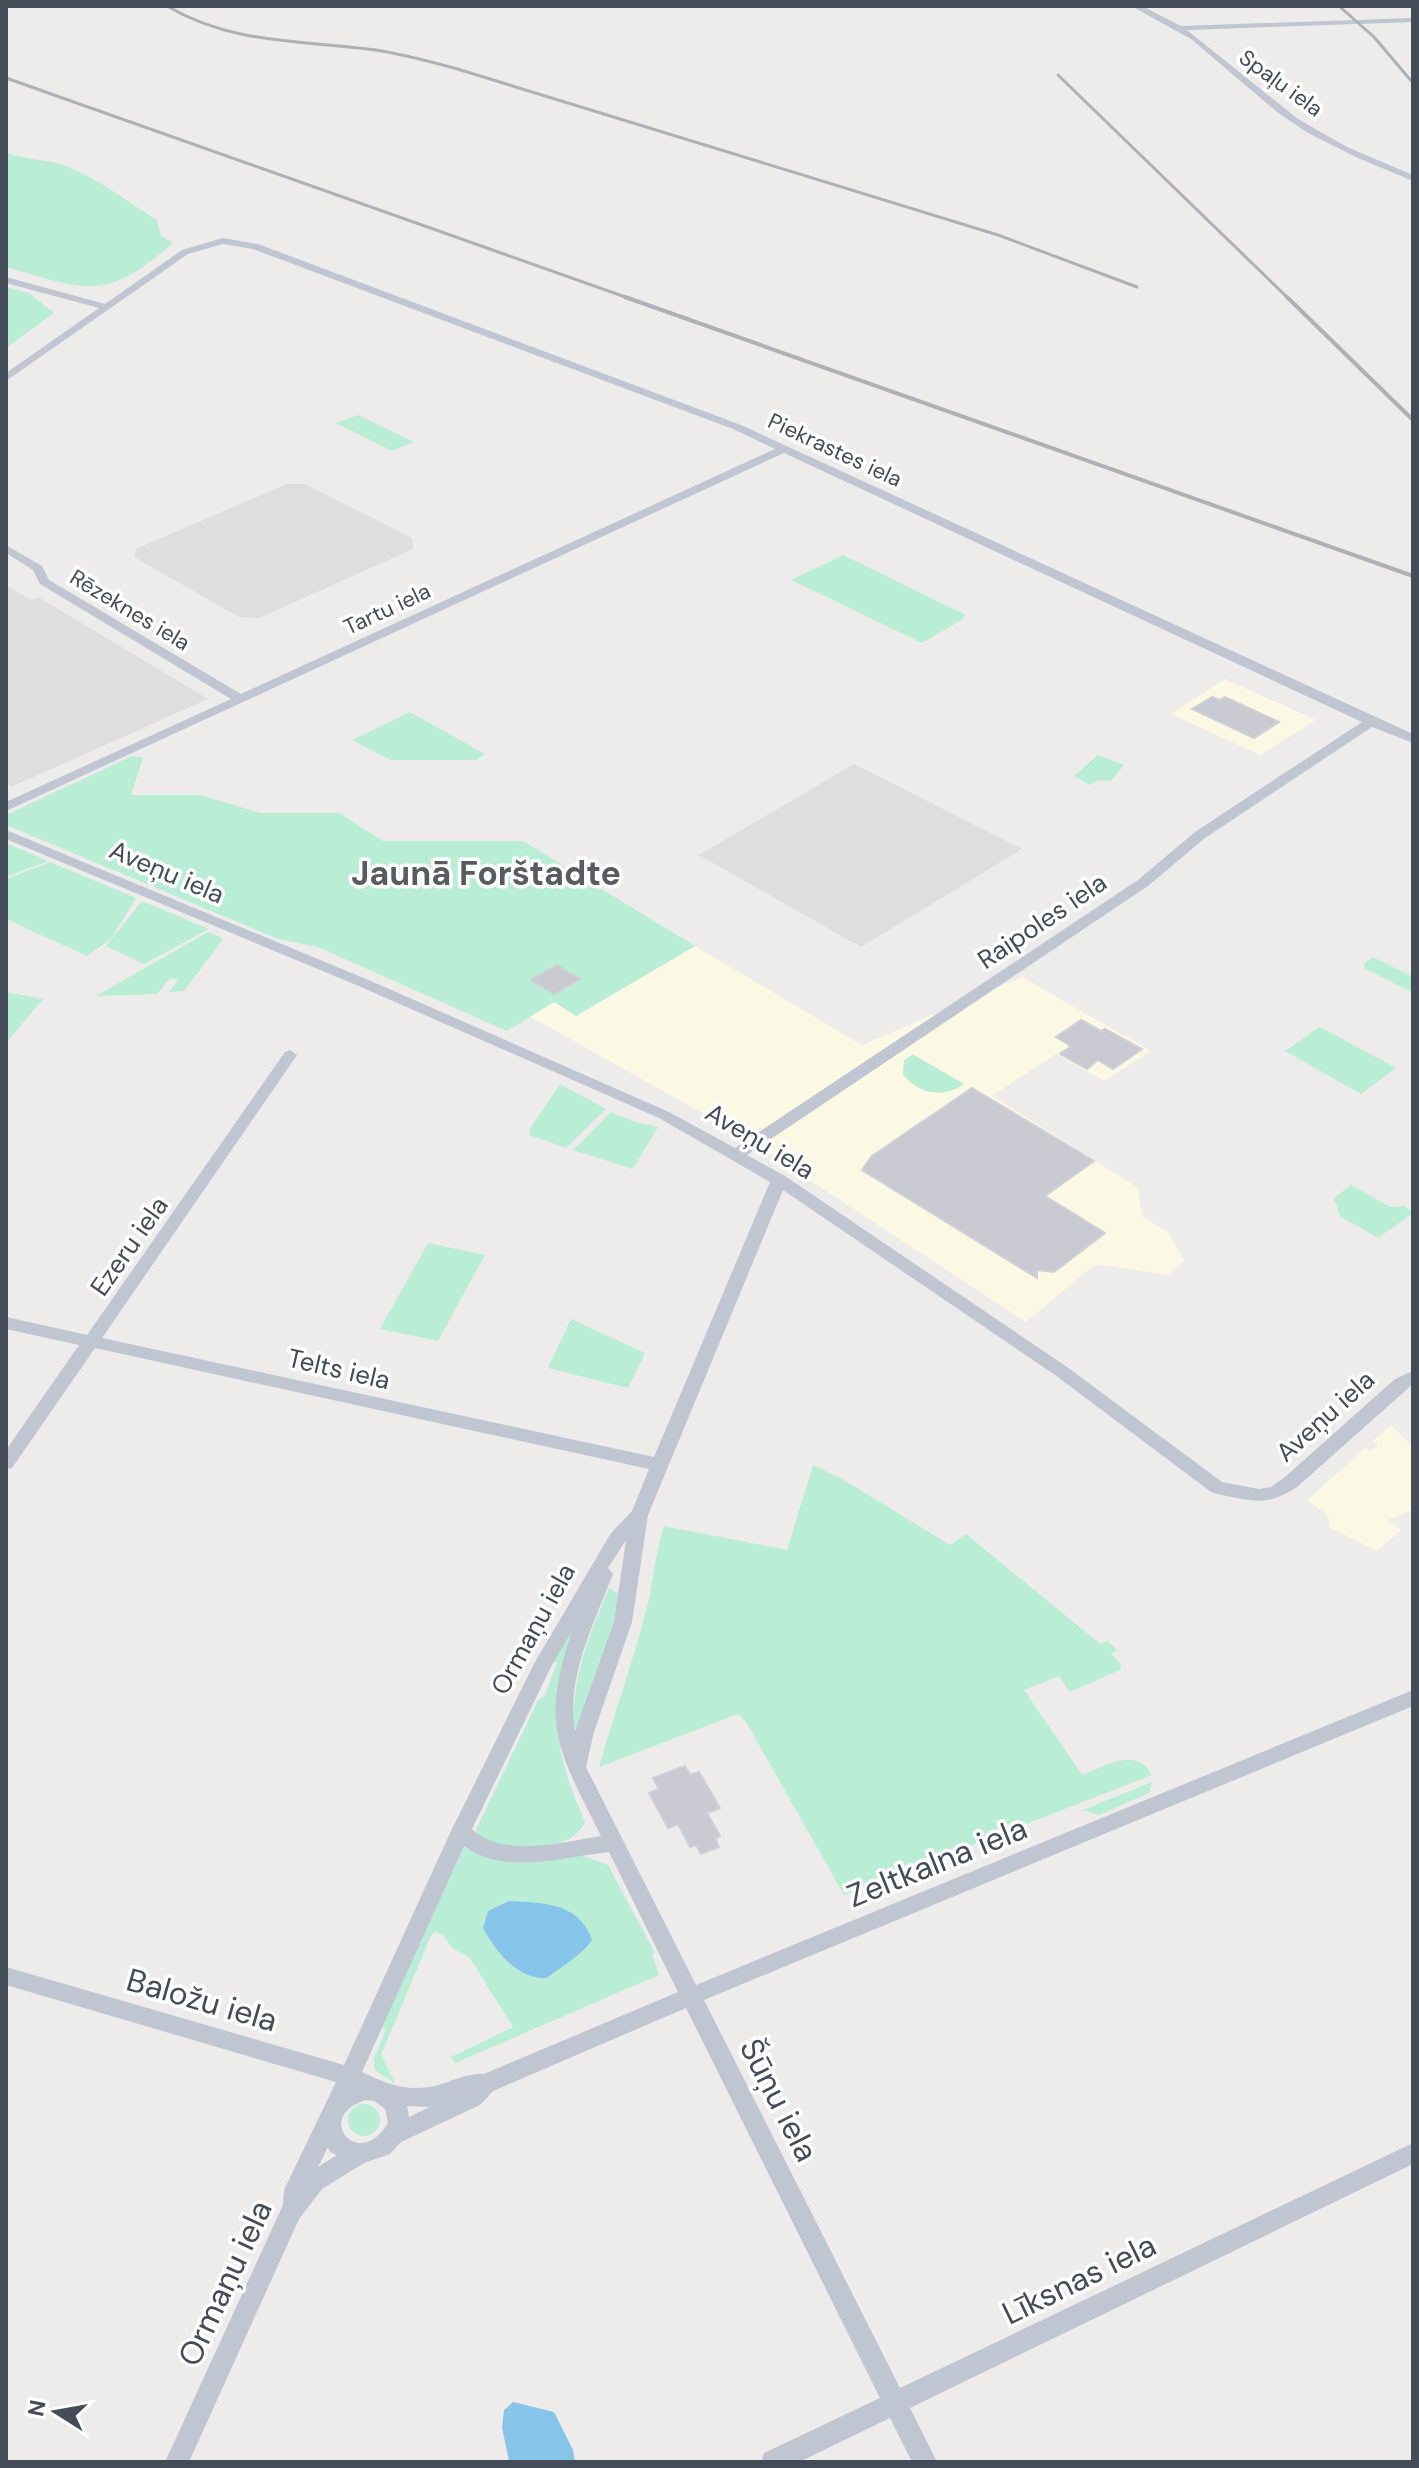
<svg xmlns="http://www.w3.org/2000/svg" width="1419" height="2468" font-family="'DM Sans',sans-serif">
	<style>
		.commercial { fill: #fbf8e3 }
		.education { fill: #dfdddd }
		.green { fill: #b9edd5 }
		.water { fill: #86c5e9 }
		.building { fill: #c8c9d1; stroke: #cfd0d7; stroke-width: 2 }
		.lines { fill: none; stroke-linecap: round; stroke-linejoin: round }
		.minor { fill: #bfc5d1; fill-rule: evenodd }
		.rail-far1 { stroke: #aeb0b6; stroke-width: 3 }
		.rail { stroke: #aeb0b6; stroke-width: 4 }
		.labels { text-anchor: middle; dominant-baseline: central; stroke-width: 7; stroke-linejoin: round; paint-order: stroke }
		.far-street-label { font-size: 22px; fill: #444c58; stroke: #fff }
		.street-label { font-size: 26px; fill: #444c58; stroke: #fff }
		.near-street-label { font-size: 32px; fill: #444c58; stroke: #fff }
		.district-label { font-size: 34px; font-weight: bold; fill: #585b60; stroke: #fff }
	</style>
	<rect width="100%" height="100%" fill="#eeeceb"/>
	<g class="commercial">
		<polygon points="1225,679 1316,720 1260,755 1171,714"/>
		<polygon points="695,946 862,1045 1022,977 1151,1051 1104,1081 1056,1054 992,1096 1137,1187 1143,1217 1167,1231 1184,1260 1168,1275 1102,1265 1092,1267 1026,1322 736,1132 529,1016 554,1002 576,1016"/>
		<polygon points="1391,1425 1413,1447 1413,1510 1388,1520 1401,1530 1377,1551 1329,1527 1329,1519 1325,1513 1307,1500 1365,1448 1370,1451 1378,1445 1373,1441"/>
	</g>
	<g class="education">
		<polygon points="287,484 305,484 412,538 413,549 259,618 239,617 134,557 136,549"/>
		<polygon points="6,585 30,600 38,597 208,699 11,787 6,783"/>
		<polygon points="854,764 1022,849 861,947 699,855"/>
	</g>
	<g class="green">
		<path d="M6 152C25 161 46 158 66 166 99 179 127 201 157 220L161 236 173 243C104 303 88 290 6 267Z"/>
		<polygon points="6,287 29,293 54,313 6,348"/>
		<polygon points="358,415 414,442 392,451 336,423"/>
		<polygon points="843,555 964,614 963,619 922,643 791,580"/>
		<polygon points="410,712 485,754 476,760 390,760 352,740"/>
		<polygon points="1098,755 1124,765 1111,781 1099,780 1090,785 1074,776"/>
		<polygon points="132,756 143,758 131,795 200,795 261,813 339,813 383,841 523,841 695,946 576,1016 554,1002 507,1031 318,947 278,939 6,825 6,815"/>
		<polygon points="6,843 48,861 6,877"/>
		<polygon points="50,862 136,898 111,939 87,956 6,919 6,879"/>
		<polygon points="142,901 209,929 144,964 106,946"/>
		<polygon points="208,932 222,938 221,942 184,991 169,992 178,980 170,978 157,994 96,996"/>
		<polygon points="1373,957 1413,977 1413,993 1364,968 1365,963"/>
		<polygon points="6,992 43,999 6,1043"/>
		<polygon points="1320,1027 1396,1068 1361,1094 1285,1051"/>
		<path d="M914 1054V1055L964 1084C945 1098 918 1095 903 1074L904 1060Z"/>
		<polygon points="560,1084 606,1109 566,1148 529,1135 530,1128"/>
		<polygon points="611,1112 635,1122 658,1127 633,1169 573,1150"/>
		<polygon points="1351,1185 1391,1207 1404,1206 1413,1213 1378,1238 1340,1216 1334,1198"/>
		<polygon points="428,1243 485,1255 438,1341 380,1329"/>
		<polygon points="571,1319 645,1353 628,1388 548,1368"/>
		<path d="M813 1465 844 1480 950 1545 966 1534 1100 1644 1108 1641 1117 1650 1111 1654 1121 1664 1120 1670 1070 1692 1059 1676 1024 1690 1082 1775C1106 1766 1136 1746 1152 1775L844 1895 746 1722 738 1714 599 1767C615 1711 635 1656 649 1599 654 1574 656 1551 664 1526L787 1550Z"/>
		<path d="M609 1588 620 1595 612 1631 577 1727 573 1726C574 1672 588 1637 609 1588Z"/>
		<path d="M583 1606C548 1693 547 1735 585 1822 570 1855 508 1851 479 1838L476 1830 538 1700 544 1697 557 1663 552 1661Z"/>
		<polygon points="1152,1782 1149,1793 1099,1815 1083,1810"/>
		<polygon points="463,1847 492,1859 581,1855 608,1865 655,1953 652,1955 659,1975 455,2063 451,2057 513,2027 470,1958 452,1948 444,1936 435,1931 430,1938 381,2055 395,2083 375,2070 374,2059 386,2029 381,2027"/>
		<circle cx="364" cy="2120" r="16"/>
	</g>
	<g class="water">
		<path d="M509 1901C543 1903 579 1902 592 1940 580 1957 563 1965 547 1978 518 1980 496 1952 483 1928L488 1911Z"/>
		<polygon points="513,2402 554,2412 573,2450 575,2462 509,2461 502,2428 504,2410"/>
	</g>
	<g class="building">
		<polygon points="1212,697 1219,700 1225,697 1279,722 1254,738 1192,709"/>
		<polygon points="557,965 580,979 554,994 531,980"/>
		<polygon points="1081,1020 1101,1031 1105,1029 1142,1049 1113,1069 1098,1060 1087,1069 1060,1054 1071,1046 1056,1037"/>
		<polygon points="972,1088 1094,1161 1045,1196 1105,1233 1054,1272 1037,1270 1037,1278 862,1170 872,1156"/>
		<polygon points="685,1766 690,1775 699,1772 720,1808 707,1813 720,1836 715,1838 719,1847 701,1854 696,1845 690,1847 678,1824 668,1828 649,1793 659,1789 653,1778"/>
	</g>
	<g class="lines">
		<g class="minor">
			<polygon points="1131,6 1142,6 1181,26 1413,18 1413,22 1187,30 1298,119 1347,147 1413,175 1413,181 1358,158 1308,133 1277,112 1191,39"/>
			<path d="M223 238 258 244 741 425 1413 734V743L1372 727 1205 838 1148 886 747 1155 785 1176 1067 1367 1222 1482 1259 1489 1271 1487 1285 1477 1395 1379 1413 1371V1384L1297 1487C1267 1507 1251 1501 1217 1494L1211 1492 1055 1375 783 1190 648 1515 632 1622 594 1732 586 1767 696 1985 1413 1690V1706L704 2000 900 2388 1413 2143V2164L910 2408 937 2462H912L890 2418 799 2462H761L764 2453 880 2398 686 2008 493 2091 480 2105 401 2142 390 2154 364 2163 322 2189 299 2219 189 2462H165L283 2205 284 2190 336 2082 6 1985V1967L344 2065 451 1831 535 1662 611 1533 632 1511 649 1469 95 1348 12 1468 6 1469V1450L79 1345 6 1329V1317L87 1335 285 1052 290 1050 297 1055 102 1338 654 1457 770 1182 659 1118 361 987 6 839V830L371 981 669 1112 735 1148 1138 880 1195 832 1362 722 784 453 6 811V802L231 699 40 584 33 570 6 553V545L42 566 49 580 241 694 775 449 733 429 253 249 223 244 188 254 6 381V373L99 308 6 283V277L105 304 182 250ZM626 1540 614 1622 575 1731C566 1677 594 1623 613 1574L608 1568ZM573 1629C539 1725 558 1750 601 1836 561 1842 504 1859 472 1829L552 1665ZM464 1846C503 1876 564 1857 609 1852L678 1992 484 2074C461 2073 450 2084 429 2087 404 2091 384 2083 362 2072ZM366 2100 374 2101 385 2109 388 2123C359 2173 312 2116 366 2100ZM436 2104 409 2117 407 2106 429 2107ZM328 2147 330 2152 337 2155 318 2167Z"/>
		</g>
		<g class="rail-far1">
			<path d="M167 6C233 45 302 40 376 50 402 54 428 61 454 68L998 235 1137 287"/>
			<polyline points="1339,6 1374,37 1413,83"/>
			<polyline points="1058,75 1289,299"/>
			<polyline points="6,78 631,299"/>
		</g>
		<g class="rail">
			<polyline points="625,297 1413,576"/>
			<polyline points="1287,297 1413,420"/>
		</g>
	</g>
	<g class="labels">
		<g class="far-street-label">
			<text transform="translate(1281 83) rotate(36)">Spaļu iela</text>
			<text transform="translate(835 450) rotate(25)">Piekrastes iela</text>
			<text transform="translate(387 609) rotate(-25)">Tartu iela</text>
			<text transform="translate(130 610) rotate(31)">Rēzeknes iela</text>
		</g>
		<g class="street-label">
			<text transform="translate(167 872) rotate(23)">Aveņu iela</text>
			<text transform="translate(1042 921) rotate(-34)">Raipoles iela</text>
			<text transform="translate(760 1141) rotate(31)">Aveņu iela</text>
			<text transform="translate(129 1246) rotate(-55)">Ezeru iela</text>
			<text transform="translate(339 1369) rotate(13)">Telts iela</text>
			<text transform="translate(1325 1416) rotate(-42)">Aveņu iela</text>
			<text transform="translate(533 1629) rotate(-61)">Ormaņu iela</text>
		</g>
		<g class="near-street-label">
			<text transform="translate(937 1862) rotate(-22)">Zeltkalna iela</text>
			<text transform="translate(202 2000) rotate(16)">Baložu iela</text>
			<text transform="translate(779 2100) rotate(63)">Šūņu iela</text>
			<text transform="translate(1079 2279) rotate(-26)">Līksnas iela</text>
			<text transform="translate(225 2283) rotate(-65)">Ormaņu iela</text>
		</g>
		<g class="district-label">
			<text x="486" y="873">Jaunā Forštadte</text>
		</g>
	</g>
	<rect width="1419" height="2468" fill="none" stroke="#444c58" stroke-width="16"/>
	<g transform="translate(56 2412) rotate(281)" stroke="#ffffff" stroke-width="6" paint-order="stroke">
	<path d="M0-6L14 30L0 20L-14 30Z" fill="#444c58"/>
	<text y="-12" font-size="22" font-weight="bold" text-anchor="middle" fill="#444c58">N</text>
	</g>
</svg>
